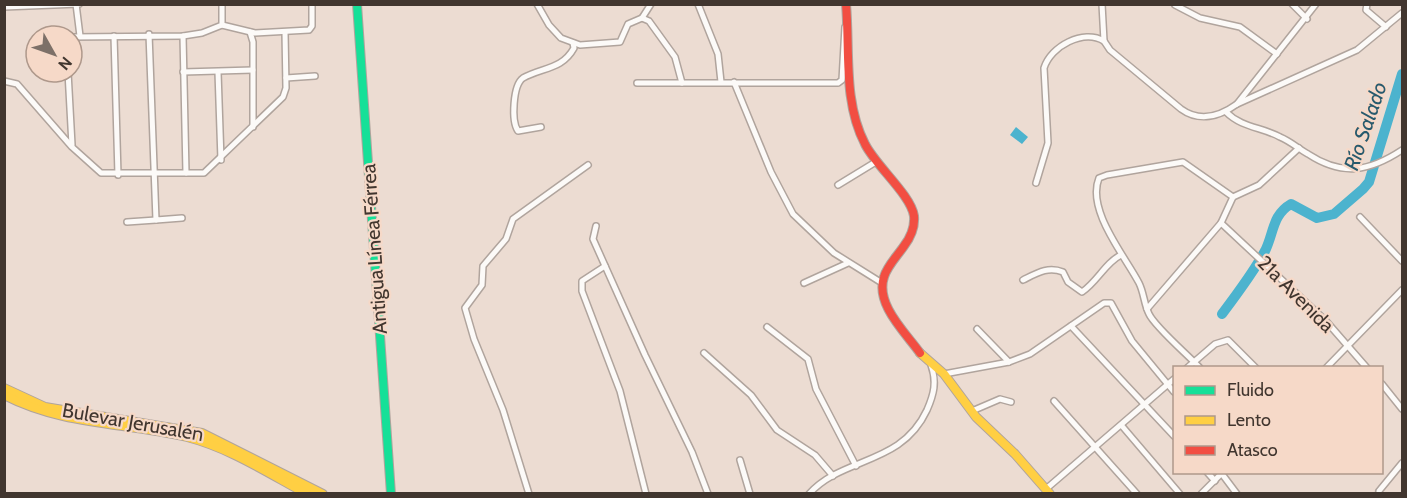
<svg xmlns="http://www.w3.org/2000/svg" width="1407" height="498" font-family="Cabin,sans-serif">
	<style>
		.water { fill: #4cb3ce }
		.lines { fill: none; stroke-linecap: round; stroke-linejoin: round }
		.river { stroke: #4cb3ce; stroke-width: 10 }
		.street-casing { stroke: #b0a49d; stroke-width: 8 }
		.fast-casing { stroke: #b0a49d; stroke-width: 10 }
		.slow-casing { stroke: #b0a49d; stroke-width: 10 }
		.jam-casing { stroke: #b0a49d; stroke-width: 10 }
		.street { stroke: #fcfaf8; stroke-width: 5 }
		.fast { stroke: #16e098; stroke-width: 8 }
		.slow { stroke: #ffcf43; stroke-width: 8 }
		.jam { stroke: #f24e42; stroke-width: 8 }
		.labels { text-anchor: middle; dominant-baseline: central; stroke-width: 4.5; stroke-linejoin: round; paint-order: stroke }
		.street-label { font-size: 20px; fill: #41362f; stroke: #f6d9c8 }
		.water-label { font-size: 21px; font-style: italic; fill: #285a6d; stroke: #f6d9c8 }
	</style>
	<rect width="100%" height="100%" fill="#ecdcd2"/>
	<polygon class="water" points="1016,127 1028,137 1022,144 1010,135"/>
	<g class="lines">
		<path class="river" d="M1222 314C1237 294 1253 273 1265 251 1274 233 1272 215 1291 204L1317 218 1334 214 1363 189 1369 182 1402 74"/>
		<g class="street-casing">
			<g id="street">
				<polyline points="76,4 80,36"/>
				<polyline points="537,4 549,25 561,38 580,45 620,42 628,24 642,18 649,21 675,57 682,83"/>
				<polyline points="698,4 718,54 721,82"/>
				<path d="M1102 4 1104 41 1110 50 1181 109C1199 122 1219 117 1237 104L1357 50 1402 13"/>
				<polyline points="1292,4 1307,19"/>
				<polyline points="1367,4 1366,10 1386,27"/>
				<polyline points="1175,5 1200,18 1240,27 1277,54"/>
				<polyline points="4,7 79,4"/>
				<polyline points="642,18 651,4"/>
				<polyline points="222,25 255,33 309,30 312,26 312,4"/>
				<polyline points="250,32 253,42 253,127"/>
				<polyline points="149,34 156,220 182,218"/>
				<polyline points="114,36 118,175"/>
				<polyline points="183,36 186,173"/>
				<polyline points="72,37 183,36 202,33 222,25 222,4"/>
				<polyline points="68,72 72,145"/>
				<polyline points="183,72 253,70"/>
				<polyline points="218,72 221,160"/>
				<polyline points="286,78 315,76"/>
				<polyline points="4,81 17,84 72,147 101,173 204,173 283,97 286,88 285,32"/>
				<polyline points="734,82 771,172 793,214 834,253 882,283"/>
				<polyline points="637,83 838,83 842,80 845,27"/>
				<polyline points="1237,104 1316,4"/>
				<path d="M1226 112C1242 128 1262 127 1280 137 1290 141 1299 149 1308 154 1343 177 1370 171 1402 150"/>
				<path d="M541 127 518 131C511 121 513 85 523 78 542 67 562 70 574 48L573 43"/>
				<path d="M1036 183 1048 143 1044 68C1051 46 1083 29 1104 41"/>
				<polyline points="838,185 874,163"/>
				<polyline points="1360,217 1402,261"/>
				<polyline points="127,222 156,220"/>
				<polyline points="1221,223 1326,321 1367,368"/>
				<polyline points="596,226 593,239 645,355 692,452 708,494"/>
				<polyline points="605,266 582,281 582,291 620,391 646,494"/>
				<path d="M1023 280C1037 273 1048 266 1063 272L1068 282 1082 292C1098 281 1105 263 1121 255"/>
				<polyline points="804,283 848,263"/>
				<polyline points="1147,309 1221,223 1233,197 1259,185 1299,148"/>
				<polyline points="1071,326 1174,436"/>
				<polyline points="767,327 808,359 816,389 856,466"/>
				<polyline points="977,329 1009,362"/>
				<polyline points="704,353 751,395 777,430 815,455 833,476"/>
				<polyline points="1187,368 1215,344 1228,340 1256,368"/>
				<path d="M1200 368C1188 355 1155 327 1149 314 1144 304 1144 293 1139 283 1125 256 1086 210 1099 178L1107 175 1183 162 1233 197"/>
				<polyline points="1326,368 1402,290"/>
				<polyline points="944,374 1009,362 1030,354 1104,303 1111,303 1132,341 1174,392"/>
				<polyline points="1382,384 1402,409"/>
				<polyline points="1054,401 1137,494"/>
				<polyline points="972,411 1000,399 1011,402"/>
				<polyline points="1122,426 1180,494"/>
				<polyline points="740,460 750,494"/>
				<polyline points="1207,472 1215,481"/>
				<polyline points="1222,474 1237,494"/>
				<polyline points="1046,489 1174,379"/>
				<polyline points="1379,491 1402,463"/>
				<polyline points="529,494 503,410 474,339 465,308 482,285 483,266 506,239 513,219 588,165"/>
				<path d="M809 494C843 456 901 466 927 410 934 394 937 382 931 365"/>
				<polyline points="1201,494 1223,472"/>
			</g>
		</g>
		<g class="fast-casing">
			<polyline id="fast" points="357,4 391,494"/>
		</g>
		<g class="slow-casing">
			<g id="slow">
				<polyline points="920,353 944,374 976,417 1015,454 1050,494"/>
				<polyline points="4,388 45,407 202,433 323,494"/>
				<path d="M4 395C65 426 123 422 187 437 230 448 268 473 307 494"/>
			</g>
		</g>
		<g class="jam-casing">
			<path id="jam" d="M846 4C850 50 843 102 865 144 875 165 911 195 914 216 915 227 910 238 904 246 898 255 887 266 884 277 875 304 905 332 920 353"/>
		</g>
		<use href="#street" class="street"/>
		<use href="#fast" class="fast"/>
		<use href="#slow" class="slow"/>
		<use href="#jam" class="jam"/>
	</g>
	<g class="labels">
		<g class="street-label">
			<text transform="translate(374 249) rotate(-94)">Antigua Línea Férrea</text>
			<text transform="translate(1296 294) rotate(45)">21a Avenida</text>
			<text transform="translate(133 422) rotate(10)">Bulevar Jerusalén</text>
		</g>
		<g class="water-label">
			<text transform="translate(1365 126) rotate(-71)">Río Salado</text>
		</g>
	</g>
	<rect width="1407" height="498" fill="none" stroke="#41362f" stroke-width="12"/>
	<rect x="1173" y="366" width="210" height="108" fill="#f6d9c8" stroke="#ae988b" stroke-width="1.5"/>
	<rect x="1185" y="386" width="30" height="9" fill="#16e098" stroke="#ae988b" stroke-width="1.5"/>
	<text x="1227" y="396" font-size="18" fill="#41362f">Fluido</text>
	<rect x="1185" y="416" width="30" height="9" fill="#ffcf43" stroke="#ae988b" stroke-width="1.5"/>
	<text x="1227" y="426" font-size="18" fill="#41362f">Lento</text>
	<rect x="1185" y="446" width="30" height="9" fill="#f24e42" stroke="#ae988b" stroke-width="1.5"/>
	<text x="1227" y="456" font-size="18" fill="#41362f">Atasco</text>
	<g transform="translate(54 54) rotate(130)"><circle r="28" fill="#f6d9c8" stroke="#ae988b" stroke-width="1.5"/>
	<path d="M0-4.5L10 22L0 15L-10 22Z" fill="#7d7068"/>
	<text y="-9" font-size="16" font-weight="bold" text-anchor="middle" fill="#41362f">N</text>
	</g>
</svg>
